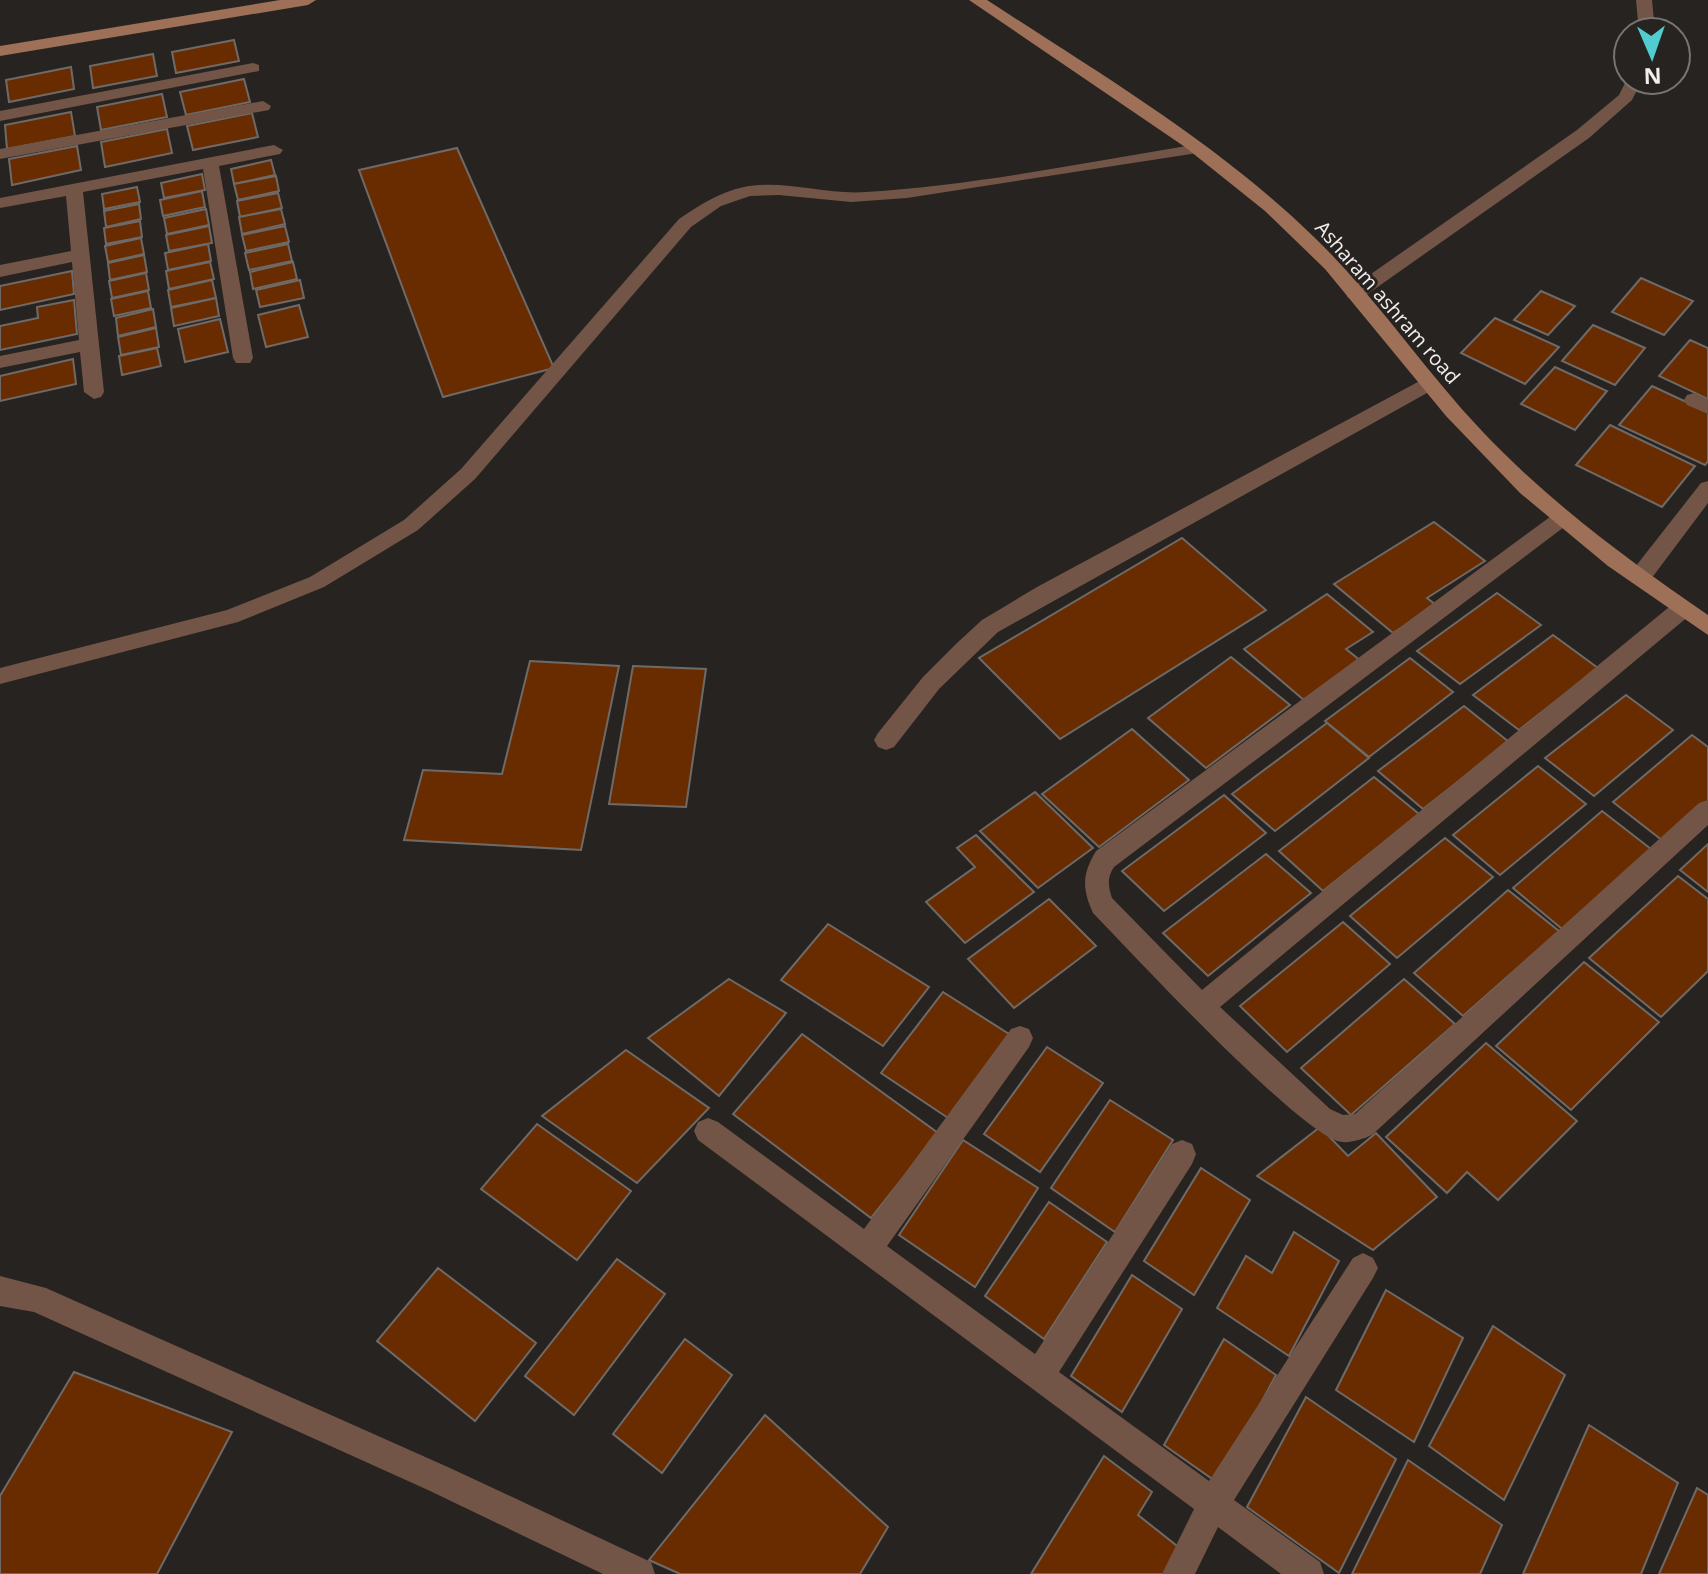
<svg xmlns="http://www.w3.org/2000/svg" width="1708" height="1574" font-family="'Open Sans',sans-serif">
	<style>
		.building { fill: #692c00; stroke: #6e6a68; stroke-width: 2 }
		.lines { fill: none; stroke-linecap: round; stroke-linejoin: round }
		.lane { fill: #725546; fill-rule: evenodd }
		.street { fill: #725546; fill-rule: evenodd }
		.secondary { fill: #9e7057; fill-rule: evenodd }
		.labels { text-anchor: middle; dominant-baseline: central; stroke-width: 6; stroke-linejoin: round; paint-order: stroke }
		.far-street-label { font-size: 20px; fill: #f1eeed; stroke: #272321 }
	</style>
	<rect width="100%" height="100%" fill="#272321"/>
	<g class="building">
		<polygon points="234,40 239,61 176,73 172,52"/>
		<polygon points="153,54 157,76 93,88 90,66"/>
		<polygon points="71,67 74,89 9,102 6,80"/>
		<polygon points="244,79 250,102 186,115 180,92"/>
		<polygon points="162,94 167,117 101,130 97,107"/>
		<polygon points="71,112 75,136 7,149 5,125"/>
		<polygon points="252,113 258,137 193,150 187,126"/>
		<polygon points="167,129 172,153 105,167 101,142"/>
		<polygon points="77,146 81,170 12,185 9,159"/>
		<polygon points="457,148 554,368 443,397 359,170"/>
		<polygon points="271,160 275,175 234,184 231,169"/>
		<polygon points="202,174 205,190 164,198 161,183"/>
		<polygon points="276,176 279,191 238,200 234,184"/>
		<polygon points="137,187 140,202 104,209 102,194"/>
		<polygon points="202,191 205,207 163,216 160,200"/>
		<polygon points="278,193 282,208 240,217 237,201"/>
		<polygon points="139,204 141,219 106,227 104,211"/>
		<polygon points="206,209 209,225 167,234 164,218"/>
		<polygon points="281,209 285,224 242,234 239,217"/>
		<polygon points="140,221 142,237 106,244 104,228"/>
		<polygon points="209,226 212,243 169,251 166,235"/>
		<polygon points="285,226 289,242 246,251 242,235"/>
		<polygon points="141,238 144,254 108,262 105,246"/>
		<polygon points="208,244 211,261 168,270 165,253"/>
		<polygon points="288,244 292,261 249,270 245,253"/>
		<polygon points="144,255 147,272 110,280 108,263"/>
		<polygon points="210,262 214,279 169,289 166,271"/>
		<polygon points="293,262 297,279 253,289 250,272"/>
		<polygon points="72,271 74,294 0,310 0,286"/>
		<polygon points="146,273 149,290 112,298 109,281"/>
		<polygon points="1641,278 1693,301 1664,335 1612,312"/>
		<polygon points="212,280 216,298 171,307 168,290"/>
		<polygon points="300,280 304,298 260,307 256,290"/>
		<polygon points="148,291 151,308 114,316 111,299"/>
		<polygon points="1541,291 1575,306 1548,335 1514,320"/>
		<polygon points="216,298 219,316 174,326 171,308"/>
		<polygon points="74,300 77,334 0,350 0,326 38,318 37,307"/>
		<polygon points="299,305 308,337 266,347 258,315"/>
		<polygon points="153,309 156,327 118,336 116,318"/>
		<polygon points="1495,318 1559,347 1525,384 1461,353"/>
		<polygon points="220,319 228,352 185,362 178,329"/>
		<polygon points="1593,325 1645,348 1615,385 1562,361"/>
		<polygon points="156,328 159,347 121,355 118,337"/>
		<polygon points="1690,340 1708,348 1708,399 1659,376"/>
		<polygon points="157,348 161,366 122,375 119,356"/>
		<polygon points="73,359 76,384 0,401 0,376"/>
		<polygon points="1555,367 1607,391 1575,430 1521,404"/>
		<polygon points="1652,386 1708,412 1708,461 1705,465 1619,425"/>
		<polygon points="1610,425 1695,466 1662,507 1576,465"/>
		<polygon points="1434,522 1485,561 1427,598 1436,605 1393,633 1334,584"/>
		<polygon points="1182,538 1266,610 1060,739 979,658"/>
		<polygon points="1497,593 1541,625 1460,684 1417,651"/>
		<polygon points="1327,594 1373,632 1346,649 1361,661 1305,701 1244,649"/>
		<polygon points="1553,635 1598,668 1519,730 1473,695"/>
		<polygon points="1231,657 1290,705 1206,768 1148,718"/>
		<polygon points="1410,658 1453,692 1369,757 1325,721"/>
		<polygon points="530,661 619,666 581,850 404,840 423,770 502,774"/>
		<polygon points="633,666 706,669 686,807 609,804"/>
		<polygon points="1626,695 1673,730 1594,796 1545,758"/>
		<polygon points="1464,706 1509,742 1423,809 1378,771"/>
		<polygon points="1327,723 1369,758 1275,831 1232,794"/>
		<polygon points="1132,729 1189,780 1099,847 1042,794"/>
		<polygon points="1692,735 1708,747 1708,802 1663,841 1613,802"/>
		<polygon points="1538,766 1586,804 1500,875 1453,835"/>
		<polygon points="1374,777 1419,814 1323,891 1279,851"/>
		<polygon points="1035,792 1093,848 1038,888 980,831"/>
		<polygon points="1224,795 1266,833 1164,911 1122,871"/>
		<polygon points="1602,811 1651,849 1562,929 1513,888"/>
		<polygon points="976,835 1034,892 965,943 926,902 975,867 957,848"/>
		<polygon points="1445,838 1493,877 1397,958 1350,916"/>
		<polygon points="1708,844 1708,892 1680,870"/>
		<polygon points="1266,854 1311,893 1208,976 1163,933"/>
		<polygon points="1678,876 1708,899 1708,971 1661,1017 1589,958"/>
		<polygon points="1508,890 1559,931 1463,1016 1414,973"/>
		<polygon points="1049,899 1096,946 1014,1008 968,959"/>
		<polygon points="1343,922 1390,964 1287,1052 1240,1006"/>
		<polygon points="828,924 929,987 883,1046 781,980"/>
		<polygon points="1584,962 1659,1022 1571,1110 1496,1046"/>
		<polygon points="729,979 786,1013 719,1096 648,1038"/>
		<polygon points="1404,979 1455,1024 1351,1115 1301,1068"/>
		<polygon points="943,992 1009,1034 948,1118 881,1073"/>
		<polygon points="802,1034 938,1133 871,1218 733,1114"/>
		<polygon points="1486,1043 1577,1121 1498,1200 1467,1172 1447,1193 1386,1137"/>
		<polygon points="1047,1047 1103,1083 1040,1172 984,1134"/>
		<polygon points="626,1050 709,1108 637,1183 542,1116"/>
		<polygon points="1110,1100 1173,1140 1115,1232 1051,1188"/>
		<polygon points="537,1124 631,1191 577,1260 481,1189"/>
		<polygon points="1320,1127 1348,1156 1376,1133 1437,1197 1373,1250 1257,1176"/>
		<polygon points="963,1140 1038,1188 975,1287 899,1235"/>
		<polygon points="1201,1168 1250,1200 1194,1295 1144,1261"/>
		<polygon points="1049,1202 1107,1242 1044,1339 985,1296"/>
		<polygon points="1294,1232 1339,1261 1289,1356 1217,1308 1246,1256 1272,1273"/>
		<polygon points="617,1259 665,1294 574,1415 525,1376"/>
		<polygon points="438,1268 536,1343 475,1421 377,1341"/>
		<polygon points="1132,1275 1182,1309 1122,1412 1071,1376"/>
		<polygon points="1386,1290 1463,1338 1414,1442 1336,1390"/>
		<polygon points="1493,1326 1565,1375 1504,1500 1429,1446"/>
		<polygon points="685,1339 732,1375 662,1473 613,1434"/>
		<polygon points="1224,1339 1276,1375 1218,1483 1164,1445"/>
		<polygon points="74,1372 232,1432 157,1574 0,1574 0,1496"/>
		<polygon points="1306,1397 1396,1459 1339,1573 1247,1507"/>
		<polygon points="765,1415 888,1527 860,1574 680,1574 649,1560"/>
		<polygon points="1589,1425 1678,1483 1641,1574 1523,1574"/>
		<polygon points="1104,1456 1152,1492 1138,1515 1186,1553 1174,1574 1031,1574"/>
		<polygon points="1408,1460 1502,1525 1480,1574 1352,1574"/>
		<polygon points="1697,1488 1708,1495 1708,1574 1659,1574"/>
	</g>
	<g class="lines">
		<path class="lane" d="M1198 144 1206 149 1204 152 907 198 851 202 779 195 750 196 721 206 691 227 475 479 418 530 324 587 238 622 0 684V668L227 610 310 577 404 520 461 469 679 219C700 205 719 192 744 187 784 179 825 195 866 192 977 185 1088 162 1198 144Z"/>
		<g class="street">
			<polygon points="1636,0 1652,0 1655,32 1639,32"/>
			<polygon points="253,63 259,65 259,71 0,121 0,111"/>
			<polygon points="1628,77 1628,80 1642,80 1632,100 1589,138 1362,298 1348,298 1346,294 1348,290 1577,130 1619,95"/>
			<polygon points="263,101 271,106 269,110 0,159 0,149"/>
			<polygon points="274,145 283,150 280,154 219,166 253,358 250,363 236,363 233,358 203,169 83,192 104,392 101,397 94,399 84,392 80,352 0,368 0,356 79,340 72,262 0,277 0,265 71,251 66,196 0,208 0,198"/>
			<polygon points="1429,376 1439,383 1436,388 998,632 939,689 894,747 886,750 878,747 874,740 878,733 923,677 957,643 982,620 1037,587"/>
			<polygon points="1694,393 1708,399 1708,414 1687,405 1684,400 1687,395"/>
			<polygon points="1708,481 1708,503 1648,583 1632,583 1629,577 1632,571 1701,483"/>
			<path d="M1561 511 1568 514 1572 519 1568 524 1114 867C1107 877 1108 886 1112 898L1202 990 1674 603 1682 601 1690 603 1693 609 1690 615 1220 1007 1330 1109 1343 1115 1355 1114 1699 803 1708 800V825L1372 1135C1363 1139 1351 1143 1342 1142 1304 1139 1129 950 1093 913 1082 889 1082 874 1096 851L1554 514Z"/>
			<polygon points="1020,1026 1029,1029 1033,1038 1029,1047 887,1246 1035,1354 1172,1144 1182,1140 1192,1144 1196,1154 1192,1164 1059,1372 1209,1481 1353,1258 1363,1253 1373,1258 1378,1268 1373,1278 1234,1500 1320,1562 1324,1574 1281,1574 1218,1527 1195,1574 1162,1574 1194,1509 698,1140 694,1131 698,1122 708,1118 718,1122 864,1229 1011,1029"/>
			<polygon points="0,1276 46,1288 450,1468 651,1562 655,1574 603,1574 428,1490 34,1312 0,1306"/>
		</g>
		<g class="secondary">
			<polygon points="280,0 316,0 308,5 0,56 0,46"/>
			<path d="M969 0H987C1100 74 1219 144 1316 239 1377 298 1424 370 1482 431 1549 502 1628 560 1708 615V635L1608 566 1520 493 1446 416 1325 269 1265 211 1185 147Z"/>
		</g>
	</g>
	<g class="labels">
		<g class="far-street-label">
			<text transform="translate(1388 302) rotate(49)">Asharam ashram road</text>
		</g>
	</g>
	<g transform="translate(1652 56) rotate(178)"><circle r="38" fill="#272321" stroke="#787473" stroke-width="2"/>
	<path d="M0-6L14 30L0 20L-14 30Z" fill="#51ccd1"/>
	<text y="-12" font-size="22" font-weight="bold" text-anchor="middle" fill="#f1eeed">N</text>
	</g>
</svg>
